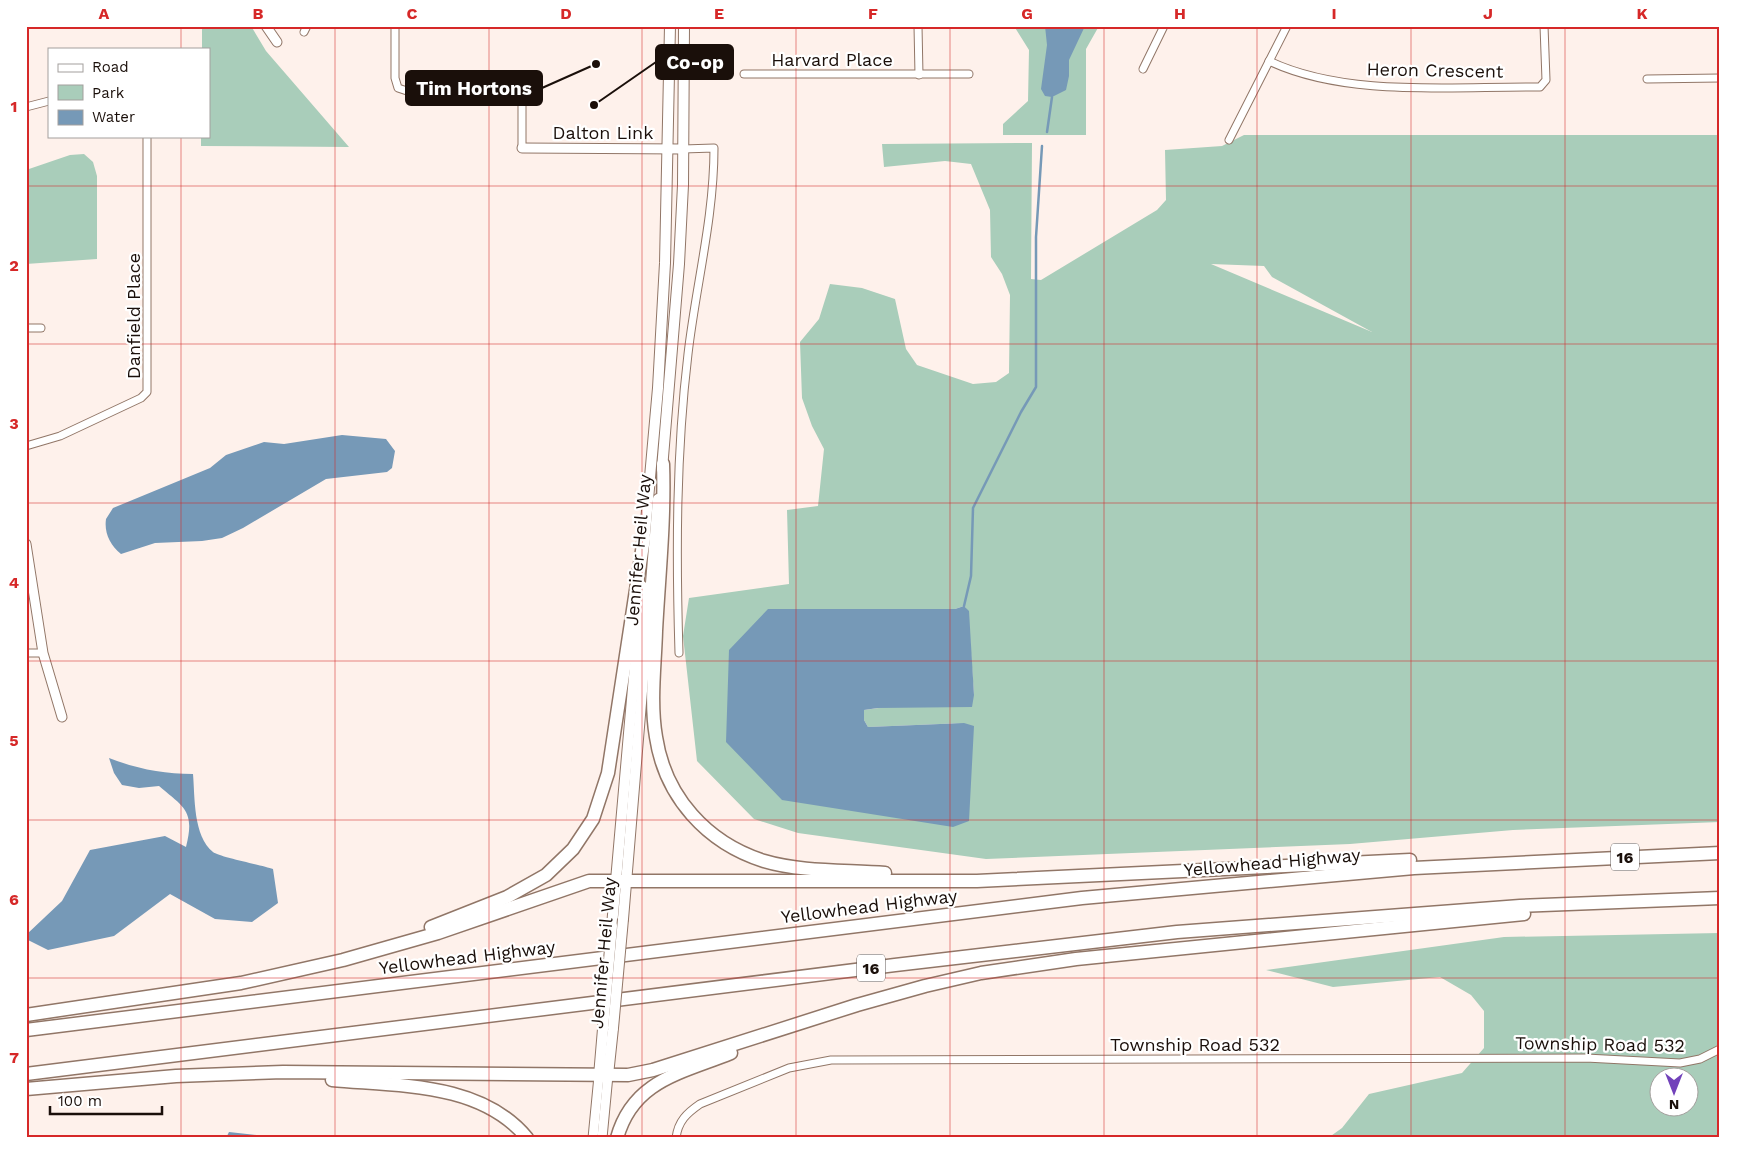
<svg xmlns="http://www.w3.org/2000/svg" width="1746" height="1164" font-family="'Work Sans',sans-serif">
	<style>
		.green { fill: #a9cdba; fill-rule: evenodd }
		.water { fill: #7699b7 }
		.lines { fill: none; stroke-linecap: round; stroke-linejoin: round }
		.stream { stroke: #7699b7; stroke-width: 2.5 }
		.minor-casing { stroke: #917667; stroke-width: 9 }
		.tertiary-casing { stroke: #917667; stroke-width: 11 }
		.secondary-casing { stroke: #917667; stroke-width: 12 }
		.motorway-casing { stroke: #917667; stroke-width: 15 }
		.minor { stroke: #fff; stroke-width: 7 }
		.tertiary { stroke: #fff; stroke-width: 9 }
		.secondary { stroke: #fff; stroke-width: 10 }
		.motorway { stroke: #fff; stroke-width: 12 }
		.secondary-bridge-casing { stroke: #917667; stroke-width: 12; stroke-linecap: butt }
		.secondary-bridge { stroke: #fff; stroke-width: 10 }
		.grid { fill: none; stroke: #d62828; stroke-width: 1; stroke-opacity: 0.55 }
		.labels { text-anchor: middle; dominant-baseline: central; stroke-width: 4.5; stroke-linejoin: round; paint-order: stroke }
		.shield { fill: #fff; stroke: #5f5754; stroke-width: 1 }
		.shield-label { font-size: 16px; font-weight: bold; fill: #1a0f0a }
		.street-label { font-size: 18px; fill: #1a0f0a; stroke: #fff }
		.leader { fill: none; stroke: #1a0f0a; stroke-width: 2 }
		.callout-dot { fill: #1a0f0a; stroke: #fff; stroke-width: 2 }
		.callout { fill: #1a0f0a; stroke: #1a0f0a; stroke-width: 2 }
		.callout-label { font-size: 19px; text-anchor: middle; font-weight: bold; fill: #fff }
		.neatline { fill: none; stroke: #d62828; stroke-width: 2 }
		.grid-label { font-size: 16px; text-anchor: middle; font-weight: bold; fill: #d62828 }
	</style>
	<rect width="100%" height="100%" fill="#fef1eb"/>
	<g class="green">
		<polygon points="202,26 251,26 266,51 349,147 201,146 201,136 209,136 209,49 202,49"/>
		<polygon points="1014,26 1099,26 1086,49 1086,135 1003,135 1003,124 1028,101 1029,50"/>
		<path d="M1244 135H1720V822L1513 830 1350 844 986 859 798 833 754 819 697 761 683 636 689 598 789 584 787 510 818 506 824 449 812 426 802 398 800 342 819 319 830 284 862 288 895 299 906 349 917 365 973 384 996 382 1009 373 1010 295 1002 274 991 257 990 210 971 164 945 161 884 167 882 144 1032 143 1031 279 1041 280 1157 210 1166 200 1165 150 1222 146ZM1211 264 1264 266 1272 277 1372 332ZM964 606 968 611 974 695 864 710V720L868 727 964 723 726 742 955 609Z"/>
		<polygon points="84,154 93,162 97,176 97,259 26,264 26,170 70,155"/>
		<path d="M1720 933V1138H1328L1342 1128 1369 1094 1462 1073 1484 1048V1011L1471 995 1440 977 1333 987 1266 970 1504 937ZM1658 1076H1688V1106H1658Z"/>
	</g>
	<g class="water">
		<polygon points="1045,26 1085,26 1069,60 1069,76 1066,90 1052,97 1045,96 1041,89 1047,45"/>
		<path d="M342 435 386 439 395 451 392 468 387 472 326 479 243 528 222 538 202 541 155 543 121 554C110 545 104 533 106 519L113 508 210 468 226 455 264 442 284 444Z"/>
		<polygon points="964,606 969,611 974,695 972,707 878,708 864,710 864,720 868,727 964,723 974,726 969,821 953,827 782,800 726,742 729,650 768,609 955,609"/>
		<path d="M109 758C138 769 163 774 193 774 195 797 193 836 213 852 219 857 262 865 273 869L278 903 252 922 215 919 170 894 114 936 48 950 26 939V935L62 901 90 850 165 836 186 847C195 811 185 808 159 786L139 788 122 785 114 773Z"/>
		<polygon points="229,1132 285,1138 226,1138"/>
	</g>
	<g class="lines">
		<g class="stream">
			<polyline points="1047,132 1052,97"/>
			<polyline points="964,606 971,576 973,508 1021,412 1036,387 1036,237 1042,146"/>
		</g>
		<g class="minor-casing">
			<g id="minor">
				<polyline points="395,26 395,78 398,88 407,91 522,92 522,148"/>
				<polyline points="918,26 919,75"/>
				<polyline points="304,32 307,26"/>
				<path d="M1269 61C1347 98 1455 86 1540 87L1546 80 1544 26"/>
				<polyline points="1143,69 1164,26"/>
				<polyline points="744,74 969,74"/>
				<polyline points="1647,79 1720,78"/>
				<polyline points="26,107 49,101"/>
				<polyline points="1229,140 1287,26"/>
				<polyline points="26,328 41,328"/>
				<polyline points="26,446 60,436 141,398 147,392 147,136"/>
				<polyline points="26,653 43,653"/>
				<path d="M679 653C676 553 676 454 688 354 696 285 714 218 714 148L683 149"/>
				<path d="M676 1138C678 1121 687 1113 700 1104L789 1068 831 1060 1586 1058 1680 1063 1700 1059 1720 1049"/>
			</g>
		</g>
		<g class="tertiary-casing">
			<g id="tertiary">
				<polyline points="266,26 277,42"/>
				<polyline points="522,148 683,149"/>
				<polyline points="26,544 43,653 62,717"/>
				<polyline points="593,1138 599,1076"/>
				<polyline points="602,1138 608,1075"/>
			</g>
		</g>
		<g class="secondary-casing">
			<g id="secondary">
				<polyline points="662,469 679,264 683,185 684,26"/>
				<polyline points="644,544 658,388 665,263 670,26"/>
				<polyline points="623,919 658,499"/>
				<polyline points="612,926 642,586"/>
				<polyline points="608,1075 613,1028"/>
				<polyline points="599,1076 603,1029"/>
			</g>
		</g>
		<g class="motorway-casing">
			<g id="motorway">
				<path d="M663 464C665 519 659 575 656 631 655 666 650 702 656 737 665 797 707 843 764 861 800 872 848 870 885 873"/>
				<polyline points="431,927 507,897 546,875 573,849 593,819 608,773 644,538"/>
				<polyline points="26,1015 241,983 343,960 438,933 589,881 977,881 1410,860"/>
				<polyline points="26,1030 1082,898 1414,868 1720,853"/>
				<polyline points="26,1074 895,965 1177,932 1520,906 1720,898"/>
				<path d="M332 1080C398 1086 481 1082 527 1138"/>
				<polyline points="26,1089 176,1076 283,1072 628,1075 653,1070 857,1005 925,986 981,973 1076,959 1524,914"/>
				<path d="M617 1138C633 1080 682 1073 731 1053"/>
			</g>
		</g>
		<use href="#minor" class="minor"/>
		<use href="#tertiary" class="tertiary"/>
		<use href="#secondary" class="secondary"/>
		<use href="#motorway" class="motorway"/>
		<g class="secondary-bridge-casing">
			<g id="secondary-bridge">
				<polyline points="613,1028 623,919"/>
				<polyline points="603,1029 612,926"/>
			</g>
		</g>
		<use href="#secondary-bridge" class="secondary-bridge"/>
	</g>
	<path class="grid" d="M181 26V49M335 26V1138M489 26V1138M642 26V1138M796 26V1138M950 26V1138M1104 26V1138M1257 26V1138M1411 26V1138M1565 26V1138M181 136V1138M26 186H1720M26 344H1720M26 503H1720M26 661H1720M26 820H1720M26 978H1720"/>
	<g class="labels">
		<g class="shield">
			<rect x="1611" y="843.5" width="28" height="27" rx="4"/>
			<rect x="857" y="954.5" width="28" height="27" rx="4"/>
		</g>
		<g class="shield-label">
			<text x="1625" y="857">16</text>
			<text x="871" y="968">16</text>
		</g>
		<g class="street-label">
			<text x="832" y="59">Harvard Place</text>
			<text transform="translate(1435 70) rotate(1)">Heron Crescent</text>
			<text x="603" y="132">Dalton Link</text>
			<text transform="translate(133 316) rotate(-90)">Danfield Place</text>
			<text transform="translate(638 550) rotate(-85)">Jennifer Heil Way</text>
			<text transform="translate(1272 862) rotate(-5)">Yellowhead Highway</text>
			<text transform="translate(869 906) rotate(-7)">Yellowhead Highway</text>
			<text transform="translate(603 953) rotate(-85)">Jennifer Heil Way</text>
			<text transform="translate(467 957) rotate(-7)">Yellowhead Highway</text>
			<text x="1195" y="1044">Township Road 532</text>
			<text transform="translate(1600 1044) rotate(1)">Township Road 532</text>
		</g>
	</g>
	<path class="leader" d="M594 105L656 62M596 64L542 88"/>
	<g class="callout-dot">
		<circle cx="594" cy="105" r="5"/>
		<circle cx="596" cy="64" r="5"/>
	</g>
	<g class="callout">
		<rect x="656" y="45" width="77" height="34" rx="5"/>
		<rect x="406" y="71" width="136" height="34" rx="5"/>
	</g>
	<g class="callout-label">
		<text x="695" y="69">Co-op</text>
		<text x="474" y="95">Tim Hortons</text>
	</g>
	<rect width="1746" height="1164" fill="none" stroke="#ffffff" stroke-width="55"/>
	<rect x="48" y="48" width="162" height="90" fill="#ffffff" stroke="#a39f9d"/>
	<rect x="58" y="64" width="25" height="8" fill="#ffffff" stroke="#a39f9d"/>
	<text x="92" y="72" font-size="15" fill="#1a0f0a">Road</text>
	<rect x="58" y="85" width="25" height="15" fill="#a9cdba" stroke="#a39f9d"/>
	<text x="92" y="98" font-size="15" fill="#1a0f0a">Park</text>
	<rect x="58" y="110" width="25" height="15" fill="#7699b7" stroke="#a39f9d"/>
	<text x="92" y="122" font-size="15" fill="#1a0f0a">Water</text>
	<g transform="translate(1674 1092) rotate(180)"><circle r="24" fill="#ffffff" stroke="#a39f9d"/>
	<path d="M0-4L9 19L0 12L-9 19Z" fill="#7242ba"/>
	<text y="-8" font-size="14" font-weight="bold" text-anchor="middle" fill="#1a0f0a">N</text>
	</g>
	<path d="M50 1106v8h112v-8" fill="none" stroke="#1a0f0a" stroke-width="2.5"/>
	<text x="58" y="1106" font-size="15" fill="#1a0f0a" stroke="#ffffff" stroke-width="4" paint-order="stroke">100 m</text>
	<rect x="28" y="28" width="1690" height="1108" class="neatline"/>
	<g class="grid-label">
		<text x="104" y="19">A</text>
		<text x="258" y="19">B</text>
		<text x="412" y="19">C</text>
		<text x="566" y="19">D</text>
		<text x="719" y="19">E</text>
		<text x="873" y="19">F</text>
		<text x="1027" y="19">G</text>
		<text x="1180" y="19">H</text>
		<text x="1334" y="19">I</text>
		<text x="1488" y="19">J</text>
		<text x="1642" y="19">K</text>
		<text x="14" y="112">1</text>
		<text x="14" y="271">2</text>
		<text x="14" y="429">3</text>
		<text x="14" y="588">4</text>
		<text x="14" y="746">5</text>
		<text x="14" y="905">6</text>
		<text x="14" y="1063">7</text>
	</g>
</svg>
